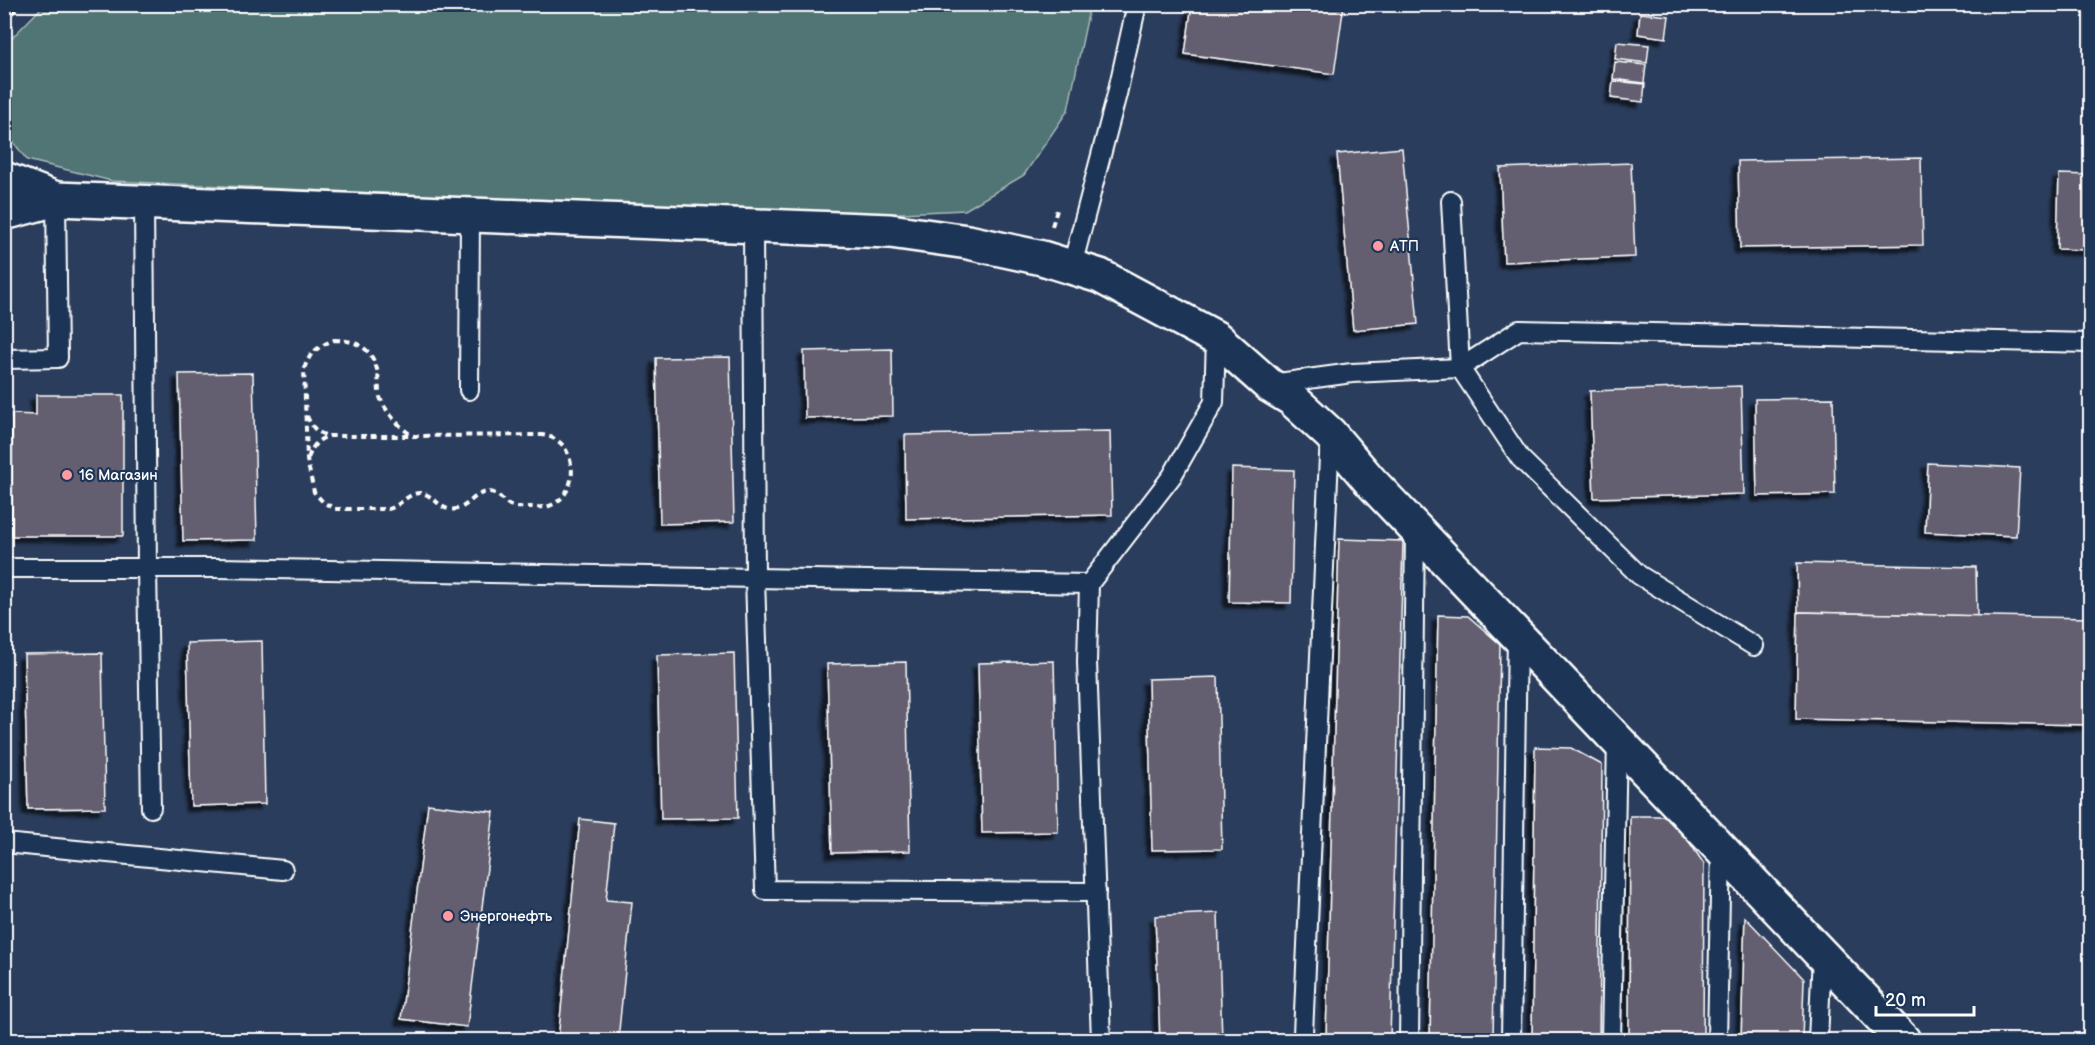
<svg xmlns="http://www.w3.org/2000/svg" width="2095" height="1045" font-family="'Balsamiq Sans',sans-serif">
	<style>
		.green { fill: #517474; stroke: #a8baba; stroke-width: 1.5 }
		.building { fill: #635e70; stroke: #fff; stroke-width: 1.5; filter: url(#shadow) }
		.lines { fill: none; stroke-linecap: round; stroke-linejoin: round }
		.service-casing { stroke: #fff; stroke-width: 22 }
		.minor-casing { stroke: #fff; stroke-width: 38 }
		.path { stroke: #fff; stroke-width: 4; stroke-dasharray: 6 4.5; stroke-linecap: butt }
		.service { stroke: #1d3557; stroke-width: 18 }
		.minor { stroke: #1d3557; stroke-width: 33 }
		.poi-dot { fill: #ff9aa2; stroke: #1d3557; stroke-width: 2 }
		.labels { text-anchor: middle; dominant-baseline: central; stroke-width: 4.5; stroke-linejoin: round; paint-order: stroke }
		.poi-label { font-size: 15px; fill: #fff; stroke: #1d3557; text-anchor: start }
	</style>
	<defs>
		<filter id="shadow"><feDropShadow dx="-5.5" dy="5.5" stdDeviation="1.5" flood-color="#0009"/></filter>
	</defs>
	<rect width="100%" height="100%" fill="#2b3d5c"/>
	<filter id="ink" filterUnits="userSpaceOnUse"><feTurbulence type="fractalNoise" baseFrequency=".0167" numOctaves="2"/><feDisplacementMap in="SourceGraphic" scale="12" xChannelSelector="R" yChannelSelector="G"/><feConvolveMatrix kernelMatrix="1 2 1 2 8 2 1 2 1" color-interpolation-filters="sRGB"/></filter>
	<g filter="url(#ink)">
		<polygon class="green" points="44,5 1090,5 1068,110 1024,175 965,210 860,215 112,181 27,160 5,131 5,45"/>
		<g class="building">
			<polygon points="1192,4 1344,4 1334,74 1185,54"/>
			<polygon points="1640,13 1669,16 1666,38 1638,34"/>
			<polygon points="1617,42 1649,45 1647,63 1615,59"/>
			<polygon points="1615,62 1646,65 1644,83 1613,79"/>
			<polygon points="1613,81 1645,84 1643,102 1611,98"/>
			<polygon points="1402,148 1418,324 1353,330 1337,154"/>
			<polygon points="1921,158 1923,245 1740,248 1738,161"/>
			<polygon points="1631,163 1635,257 1504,262 1500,168"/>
			<polygon points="2059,174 2090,175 2090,250 2057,249"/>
			<polygon points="892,349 893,416 805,418 804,351"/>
			<polygon points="730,357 734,522 660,524 656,358"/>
			<polygon points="253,373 257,540 183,541 179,374"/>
			<polygon points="1741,386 1744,494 1594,498 1590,391"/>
			<polygon points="36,395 123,395 123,536 12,536 12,414 36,415"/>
			<polygon points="1833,398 1835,494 1757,496 1755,399"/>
			<polygon points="1110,431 1112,515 906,519 905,435"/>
			<polygon points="1928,463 2020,468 2016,536 1925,532"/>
			<polygon points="1232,468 1294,470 1291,603 1229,602"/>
			<polygon points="1339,539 1403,541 1390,1040 1326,1040"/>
			<polygon points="1797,563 1976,567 1977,616 1798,612"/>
			<polygon points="1798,612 2090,618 2090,725 1796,719"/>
			<polygon points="1438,615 1468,616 1500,644 1493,1040 1430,1040"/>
			<polygon points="262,641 265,804 191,806 187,643"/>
			<polygon points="102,653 105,808 28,809 24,654"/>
			<polygon points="734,653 738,818 661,819 657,655"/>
			<polygon points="1054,661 1058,832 982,833 978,663"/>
			<polygon points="906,662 910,851 832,853 827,664"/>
			<polygon points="1218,677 1222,849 1152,850 1148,679"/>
			<polygon points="1535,747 1571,748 1602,765 1599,1040 1532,1040"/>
			<polygon points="428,804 494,812 467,1027 401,1019"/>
			<polygon points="1630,816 1672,816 1704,864 1703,1040 1629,1040"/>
			<polygon points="580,819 614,823 606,900 632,902 618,1040 558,1040"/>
			<polygon points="1218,913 1222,1040 1160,1040 1155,916"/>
			<polygon points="1745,917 1804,979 1802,1040 1741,1040"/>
		</g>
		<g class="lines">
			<g class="service-casing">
				<g id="service">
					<polyline points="1451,201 1460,368 1520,458 1639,575 1754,646"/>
					<polyline points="144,202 147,568 151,808"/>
					<polyline points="753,225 755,578 765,890 1096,892"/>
					<polyline points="1072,266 1117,94 1137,4"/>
					<polyline points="4,359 58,358 56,199"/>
					<polyline points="1271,384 1352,373 1460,368 1519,330 2090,343"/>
					<polyline points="469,390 470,215"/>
					<polyline points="4,568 216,568 1089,584"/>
					<polyline points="4,843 283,870"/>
					<polyline points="1303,1034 1330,434"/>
					<polyline points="1101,1040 1087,662 1089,584 1172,476 1214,402 1216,338"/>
					<polyline points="1409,1040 1415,529"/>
					<polyline points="1511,1040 1517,635"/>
					<polyline points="1611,1040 1617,740"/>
					<polyline points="1717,1040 1721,849"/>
					<polyline points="1818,1040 1822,955"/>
				</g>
			</g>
			<g class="minor-casing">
				<g id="minor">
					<polyline points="4,179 56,199"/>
					<polyline points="4,213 56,199 890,231 968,242 1042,258 1100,276 1216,338 1269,385 1292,399 1330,434 1371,482 1903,1040"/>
				</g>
			</g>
			<g class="path">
				<polyline points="4,21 21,4"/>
				<polyline points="1052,226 1057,210"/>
				<path d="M334 340C358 340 372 348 378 373 379 381 378 389 380 397 384 410 401 429 413 436L542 435C557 437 566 445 570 460 576 478 567 500 549 506 543 508 536 507 530 507 525 507 517 508 512 506 503 503 499 492 489 492 475 492 469 506 457 509 440 513 435 494 420 493 407 493 400 507 388 509H335L323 502 314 492 307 460 304 369C310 352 317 347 334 340Z"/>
				<path d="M307 416C312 428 316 432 328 436"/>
				<path d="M308 458C313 446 316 440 329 436H412"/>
			</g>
			<use href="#service" class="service"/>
			<use href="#minor" class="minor"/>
		</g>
	</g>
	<g class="poi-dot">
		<circle cx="1378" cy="246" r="6"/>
		<circle cx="67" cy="475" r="6"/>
		<circle cx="448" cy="916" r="6"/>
	</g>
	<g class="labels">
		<g class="poi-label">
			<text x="1390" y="246">АТП</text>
			<text x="79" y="475">16 Магазин</text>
			<text x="460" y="916">Энергонефть</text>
		</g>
	</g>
	<rect width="2095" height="1045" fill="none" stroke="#1d3557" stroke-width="24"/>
	<rect x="12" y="12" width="2071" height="1021" fill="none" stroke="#fff" stroke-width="2" filter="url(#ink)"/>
	<path d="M1876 1006v9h98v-9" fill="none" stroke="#ffffff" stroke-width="3"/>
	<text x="1885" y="1006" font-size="18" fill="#ffffff" stroke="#1d3557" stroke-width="4.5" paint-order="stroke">20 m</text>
</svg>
